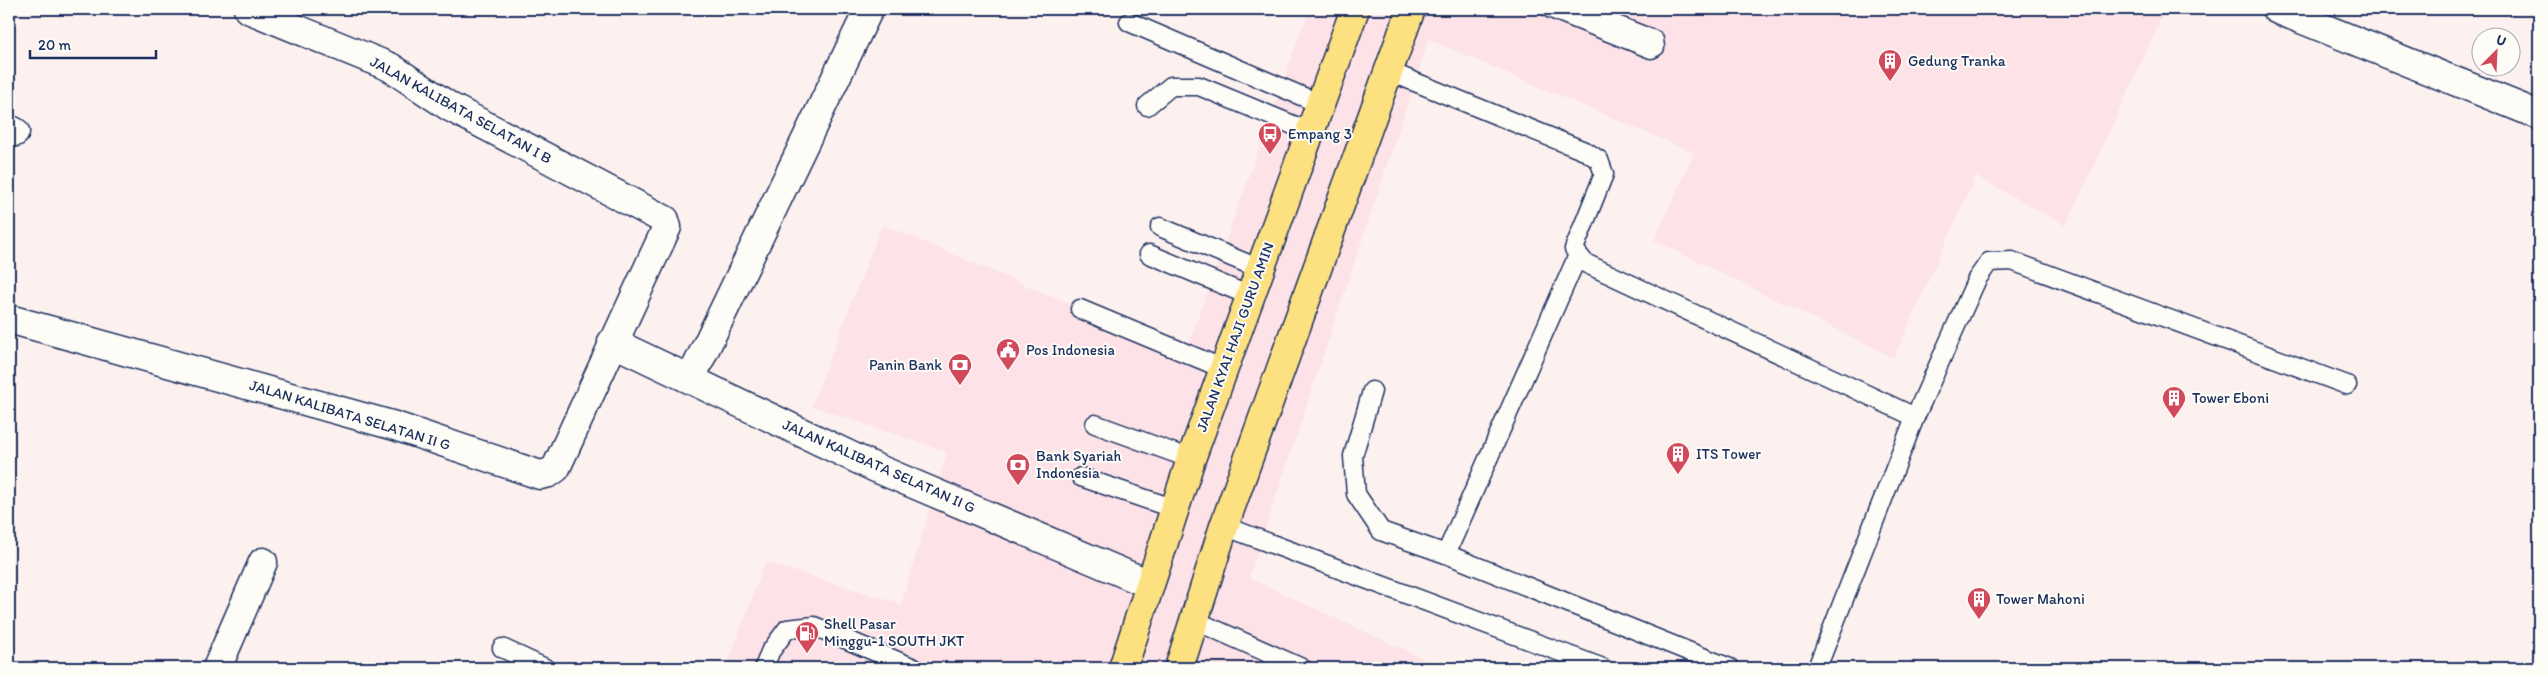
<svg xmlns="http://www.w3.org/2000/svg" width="2548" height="677" font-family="Itim,sans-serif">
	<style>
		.built { fill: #fde3e8 }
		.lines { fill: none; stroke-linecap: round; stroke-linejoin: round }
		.lane-casing { stroke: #1b2f5e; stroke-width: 21 }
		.street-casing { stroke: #1b2f5e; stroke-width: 31 }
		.secondary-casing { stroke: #1b2f5e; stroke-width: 31 }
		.primary-casing { stroke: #1b2f5e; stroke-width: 31 }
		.lane { stroke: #fdfcf7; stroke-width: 18 }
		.street { stroke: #fdfcf7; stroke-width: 28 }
		.secondary { stroke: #fdfcf7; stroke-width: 28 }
		.primary { stroke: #fde080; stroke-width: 28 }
		.labels { text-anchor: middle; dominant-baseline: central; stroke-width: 4; stroke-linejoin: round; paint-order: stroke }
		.poi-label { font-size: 15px; fill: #1b2f5e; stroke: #fdfcf7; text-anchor: start }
		.street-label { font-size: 15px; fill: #1b2f5e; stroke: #fdfcf7 }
	</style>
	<rect width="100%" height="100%" fill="#fdf1f0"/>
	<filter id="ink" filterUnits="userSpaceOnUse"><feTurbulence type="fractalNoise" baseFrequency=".02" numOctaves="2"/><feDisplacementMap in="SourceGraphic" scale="10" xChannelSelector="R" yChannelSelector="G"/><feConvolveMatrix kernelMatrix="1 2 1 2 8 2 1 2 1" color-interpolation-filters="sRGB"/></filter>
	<g filter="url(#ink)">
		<polygon class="built" points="1309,9 2166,9 2066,226 1976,176 1894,358 1654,240 1694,153 1429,40 1249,578 1444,668 726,668 765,562 901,604 947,452 811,406 882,224 1185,353"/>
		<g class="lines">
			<g class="lane-casing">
				<g id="lane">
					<polyline points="1551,9 1651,49 1655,47 1654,40 1577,9"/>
					<polyline points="1129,22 1320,104"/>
					<polyline points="1388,71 1587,152 1599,160 1604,174 1574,249 1585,263 1915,417"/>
					<polyline points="1147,106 1171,86 1199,86 1310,132"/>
					<polyline points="1160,227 1260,269"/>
					<polyline points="1149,254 1250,296"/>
					<polyline points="1080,309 1224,369"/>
					<polyline points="1372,391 1353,456 1356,494 1381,531 1446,554 1578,255"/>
					<polyline points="1095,424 1191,459"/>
					<polyline points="1081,477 1175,509"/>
					<polyline points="1224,526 1603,668"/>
					<polyline points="1446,554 1730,668"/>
					<polyline points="1194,620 1302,668"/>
					<polyline points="502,648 545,668"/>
					<polyline points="764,668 770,652 787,629 814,626 914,668"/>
					<polyline points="1817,668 1915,417 1977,279 1989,262 2012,261 2347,385"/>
				</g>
			</g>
			<g class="street-casing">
				<g id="street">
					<polyline points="9,129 15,132"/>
					<polyline points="9,319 395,426 540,475 549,473 556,468 667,227 665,220 450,107 390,67 248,9"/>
					<polyline points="612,342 876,468 1149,584"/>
					<polyline points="691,378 869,9"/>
					<polyline points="217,668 263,562"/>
				</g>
			</g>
			<g class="secondary-casing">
				<polyline id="secondary" points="2276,9 2539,115"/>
			</g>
			<g class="primary-casing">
				<g id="primary">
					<polyline points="1123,668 1191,459 1355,9"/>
					<polyline points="1179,668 1224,526 1411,9"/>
				</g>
			</g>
			<use href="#lane" class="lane"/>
			<use href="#street" class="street"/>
			<use href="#secondary" class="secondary"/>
			<use href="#primary" class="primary"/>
		</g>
	</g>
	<defs>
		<g id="building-pin" transform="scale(1.25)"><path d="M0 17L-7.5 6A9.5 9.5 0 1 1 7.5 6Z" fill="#d1495b" stroke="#fdfcf7"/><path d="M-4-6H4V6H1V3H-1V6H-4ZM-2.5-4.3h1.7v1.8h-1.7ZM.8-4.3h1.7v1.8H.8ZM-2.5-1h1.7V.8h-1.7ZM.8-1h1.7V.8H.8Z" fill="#fff"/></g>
		<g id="bus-pin" transform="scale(1.25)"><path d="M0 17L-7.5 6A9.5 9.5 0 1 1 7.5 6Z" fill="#d1495b" stroke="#fdfcf7"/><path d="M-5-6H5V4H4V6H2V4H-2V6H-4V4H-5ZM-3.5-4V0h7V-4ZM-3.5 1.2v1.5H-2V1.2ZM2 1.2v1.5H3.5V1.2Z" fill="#fff"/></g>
		<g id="civic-pin" transform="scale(1.25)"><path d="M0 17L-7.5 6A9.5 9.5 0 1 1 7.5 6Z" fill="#d1495b" stroke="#fdfcf7"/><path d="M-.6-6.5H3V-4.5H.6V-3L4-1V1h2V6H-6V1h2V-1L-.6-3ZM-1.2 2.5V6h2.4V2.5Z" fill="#fff"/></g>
		<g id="bank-pin" transform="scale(1.25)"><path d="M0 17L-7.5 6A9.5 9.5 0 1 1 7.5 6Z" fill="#d1495b" stroke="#fdfcf7"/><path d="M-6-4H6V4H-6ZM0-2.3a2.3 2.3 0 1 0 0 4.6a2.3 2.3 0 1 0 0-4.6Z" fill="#fff"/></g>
		<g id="fuel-pin" transform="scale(1.25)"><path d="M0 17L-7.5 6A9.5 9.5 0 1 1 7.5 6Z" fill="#d1495b" stroke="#fdfcf7"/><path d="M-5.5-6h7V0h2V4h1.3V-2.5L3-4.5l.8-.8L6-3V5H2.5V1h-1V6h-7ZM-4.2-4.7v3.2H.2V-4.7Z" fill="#fff"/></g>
	</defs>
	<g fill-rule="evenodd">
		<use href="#building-pin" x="1890" y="61"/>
		<use href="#bus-pin" x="1270" y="134"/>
		<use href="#civic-pin" x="1008" y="350"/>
		<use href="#bank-pin" x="960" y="365"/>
		<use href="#building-pin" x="2174" y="398"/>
		<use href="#building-pin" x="1678" y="454"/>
		<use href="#bank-pin" x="1018" y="465"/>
		<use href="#building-pin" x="1979" y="599"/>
		<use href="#fuel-pin" x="807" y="633"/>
	</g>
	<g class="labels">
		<g class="poi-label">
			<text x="1908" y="61">Gedung Tranka</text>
			<text x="1288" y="134">Empang 3</text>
			<text x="1026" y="350">Pos Indonesia</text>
			<text x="942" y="365" text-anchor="end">Panin Bank</text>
			<text x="2192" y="398">Tower Eboni</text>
			<text x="1696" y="454">ITS Tower</text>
			<text x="1036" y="456">Bank Syariah<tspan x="1036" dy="17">Indonesia</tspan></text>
			<text x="1996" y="599">Tower Mahoni</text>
			<text x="824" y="624">Shell Pasar<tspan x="824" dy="17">Minggu-1 SOUTH JKT</tspan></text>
		</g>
		<g class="street-label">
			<text transform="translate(461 110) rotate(29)">JALAN KALIBATA SELATAN I B</text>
			<text transform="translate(1235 337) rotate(-70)">JALAN KYAI HAJI GURU AMIN</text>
			<text transform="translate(350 415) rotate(17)">JALAN KALIBATA SELATAN II G</text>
			<text transform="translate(879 466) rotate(24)">JALAN KALIBATA SELATAN II G</text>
		</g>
	</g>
	<rect width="2548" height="677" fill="none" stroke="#fdfcf7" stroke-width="30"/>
	<rect x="15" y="15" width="2518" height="647" fill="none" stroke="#1b2f5e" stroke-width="2" filter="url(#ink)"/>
	<g transform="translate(2496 52) rotate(24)"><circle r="24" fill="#fdfcf7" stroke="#a3aaba"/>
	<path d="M0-4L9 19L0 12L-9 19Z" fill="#d1495b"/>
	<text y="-8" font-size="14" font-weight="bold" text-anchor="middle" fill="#1b2f5e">U</text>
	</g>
	<path d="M30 50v8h126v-8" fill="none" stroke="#1b2f5e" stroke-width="2.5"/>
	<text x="38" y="50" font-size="15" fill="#1b2f5e" stroke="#fdfcf7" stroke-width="4" paint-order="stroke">20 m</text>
</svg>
